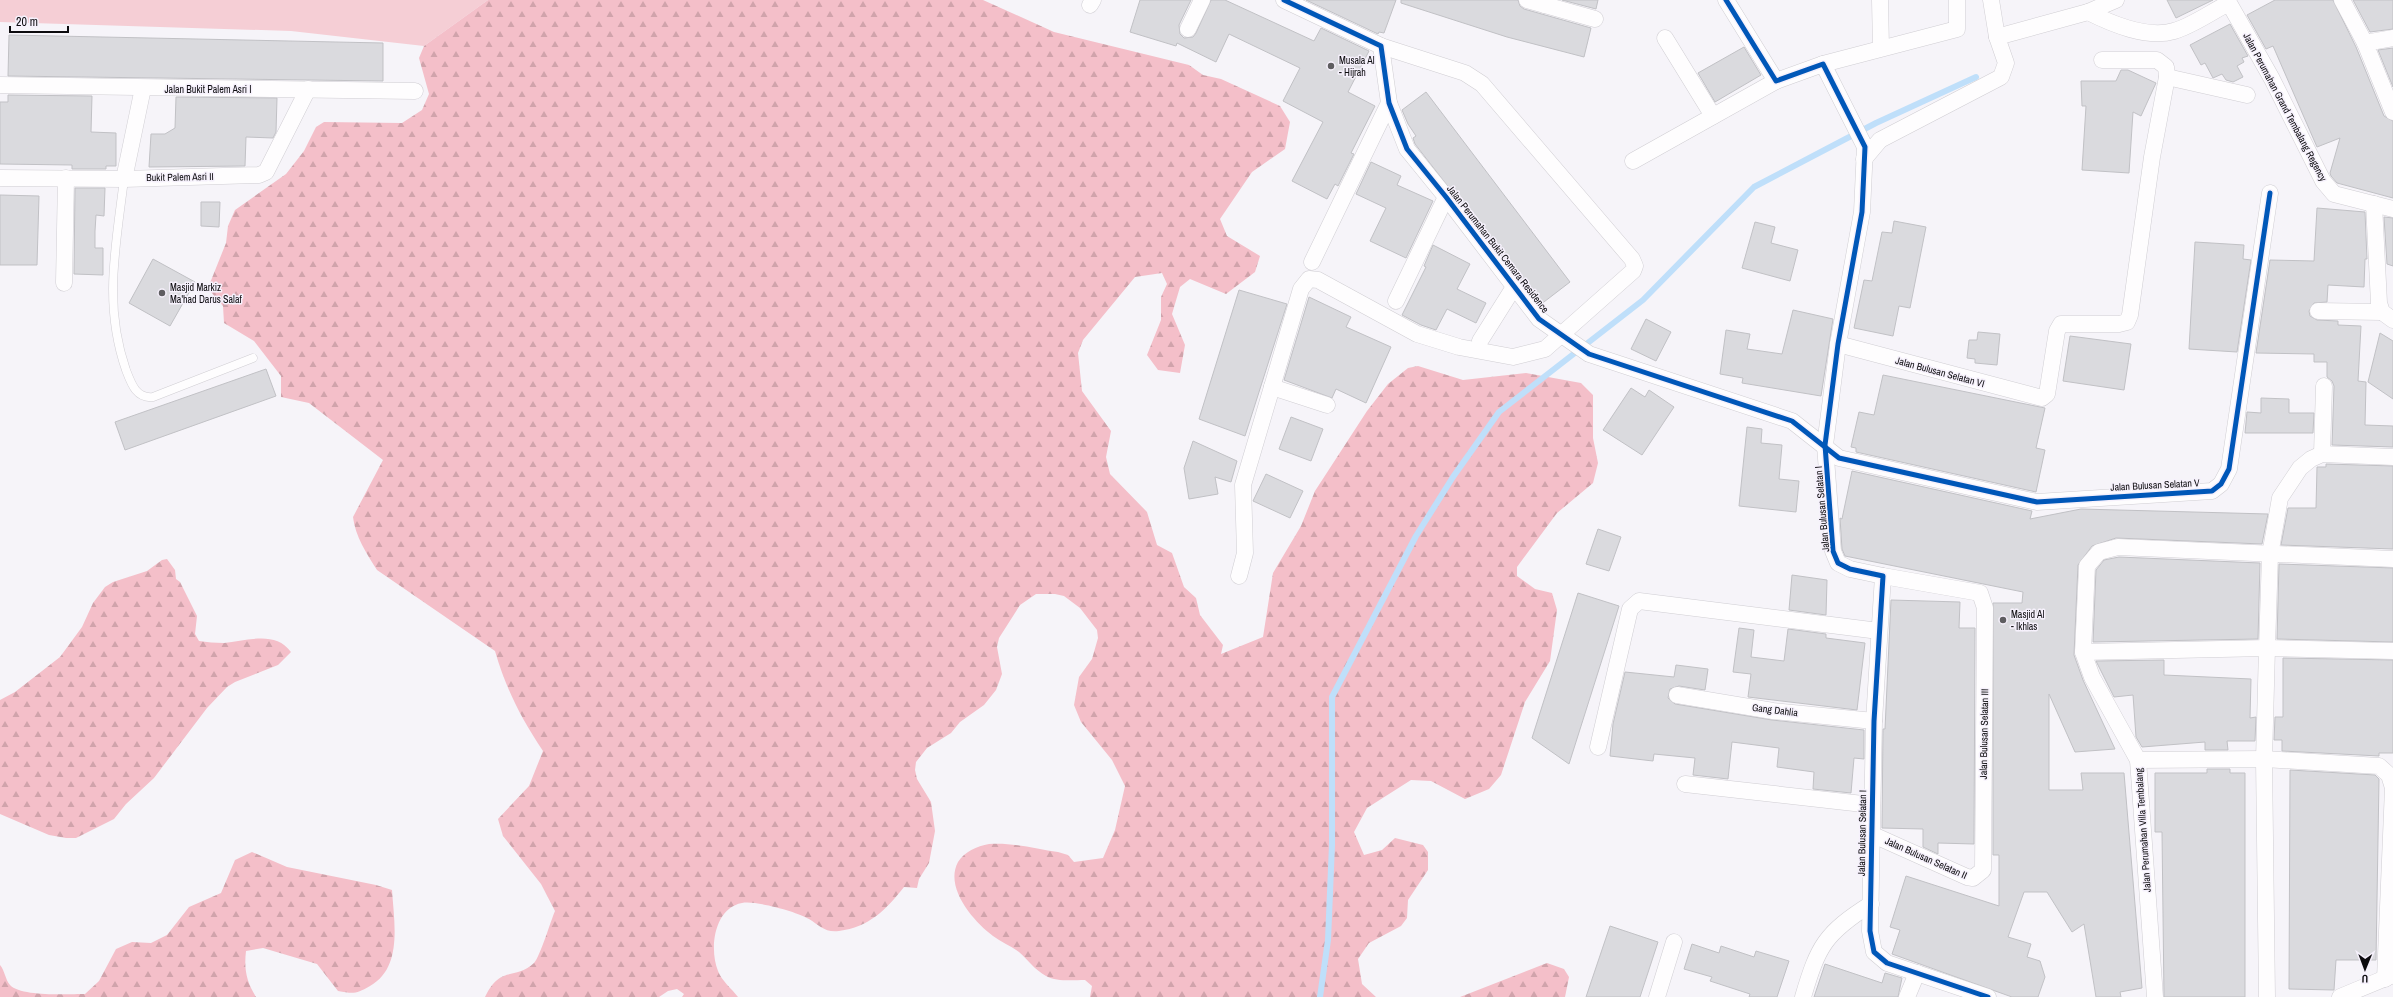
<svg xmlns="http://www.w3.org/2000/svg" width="2393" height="997" font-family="'Archivo Narrow',sans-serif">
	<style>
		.grass { fill: #f5ced5 }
		.forest { fill: url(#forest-firs) }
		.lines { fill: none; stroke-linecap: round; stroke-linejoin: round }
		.stream { stroke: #bfdffa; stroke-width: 6 }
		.building { fill: #dadade; stroke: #c1c1c5 }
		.lane-casing { stroke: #d0ced3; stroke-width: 9 }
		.street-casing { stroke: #d0ced3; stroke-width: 17 }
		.lane { stroke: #fefdfe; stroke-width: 8 }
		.street { stroke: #fefdfe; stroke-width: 16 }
		.cycleway-casing { stroke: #f6f1fc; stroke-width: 8 }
		.cycleway { stroke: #0057b8; stroke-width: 5 }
		.poi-dot { fill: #5e5d60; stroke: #f6f1fc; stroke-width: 1.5 }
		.labels { text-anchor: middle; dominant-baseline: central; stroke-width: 3; stroke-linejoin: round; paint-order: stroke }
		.poi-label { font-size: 10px; fill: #0c0b0e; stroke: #f6f1fc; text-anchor: start }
		.street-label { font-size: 10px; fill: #0c0b0e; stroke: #f6f1fc }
	</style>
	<defs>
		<pattern id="forest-firs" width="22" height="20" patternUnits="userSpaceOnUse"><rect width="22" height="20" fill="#f4bfc9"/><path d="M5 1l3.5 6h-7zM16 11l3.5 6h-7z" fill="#d0a3ab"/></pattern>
	</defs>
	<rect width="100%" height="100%" fill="#f6f4f9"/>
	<polygon class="grass" points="0,0 488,0 424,46 291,31 0,22"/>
	<g class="forest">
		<path d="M488 0H983L1054 32 1189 65 1203 75 1221 79 1280 106 1290 122 1285 149 1252 172 1220 219 1227 236 1260 256 1255 272 1226 294 1190 279 1180 287 1172 314 1185 345 1180 373 1158 370 1147 355 1161 320V297L1167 284 1162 273 1135 277 1083 340 1078 353 1082 391 1111 431 1106 457 1110 474 1147 512 1157 545 1172 553 1184 587 1196 598 1200 615 1223 645 1221 654 1263 637 1273 573 1301 526 1315 491 1367 411 1388 384 1408 368 1418 366 1463 380 1526 373 1581 383 1593 395V438L1598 463 1593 483 1557 513 1517 567V576L1535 589 1552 593 1557 610 1550 661 1525 702 1501 775 1489 789 1465 799 1431 781 1411 780 1367 808 1354 832 1364 855 1382 850 1395 838 1423 845 1428 852V870L1408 900 1407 918 1401 926 1369 943 1358 959 1362 984 1376 997H1090L1092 986 1085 980C1073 980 1057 982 1046 976 1035 970 1028 960 1019 952 1011 946 1001 942 993 936 974 922 944 888 958 862 964 852 977 846 989 844 1011 842 1036 849 1058 852L1068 855 1074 862 1103 858 1115 830 1125 786 1112 760 1081 722 1074 705 1079 677 1092 659 1098 638 1097 630 1080 608 1064 596 1055 594H1036L1020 605 999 638 997 647 1002 674 996 690 984 705 960 722 951 733 927 748 916 762 915 770 917 779 931 802 935 831 929 863 919 879 917 888 904 887C886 910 869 927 839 931 825 933 819 925 809 919 798 912 755 900 742 903 714 908 709 949 718 971 721 980 732 989 738 997H682L684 994 677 989 668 991 659 997H485C501 964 515 981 534 963 540 957 551 920 555 911L541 884 503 836 498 819 529 786 543 751C521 718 506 689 495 651L377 570C367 554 355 536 353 517L383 460 309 403 281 397V376L254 341 224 323 223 306 211 292 210 283 226 243 228 226 235 210 286 174 304 151 316 127 324 122 402 123 422 110 429 94 419 58 424 46Z"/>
		<path d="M167 559 175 570 176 579 180 582 197 616 195 634 199 641C207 642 215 643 224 643 247 641 275 630 291 652L278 665 235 682 227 687 207 708 154 778 126 804 114 819 76 838H66L49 835 0 814V700L15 692 60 657 82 627 93 603 105 587 113 582 147 571 162 560Z"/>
		<path d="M252 852 287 867 376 885 392 890C394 922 403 968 370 986 356 994 354 994 338 991L317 964 263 948 246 951C244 969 246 981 256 997H0V965C5 971 5 979 10 985 21 997 68 994 85 994L99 981 116 949 132 942 151 943 167 935 189 907 221 893 235 860Z"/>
		<polygon points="1547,963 1564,969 1569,977 1565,997 1460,997"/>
	</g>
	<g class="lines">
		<polyline class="stream" points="1320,997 1328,940 1332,845 1332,697 1416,536 1453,477 1499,412 1643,300 1754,187 1876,123 1976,77"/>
	</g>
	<g class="building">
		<polygon points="1140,0 1191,0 1179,25 1180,34 1184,38 1193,37 1196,33 1211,0 1225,0 1314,41 1321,28 1369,51 1348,92 1375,106 1351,153 1354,154 1338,186 1335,184 1327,199 1292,181 1323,122 1283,101 1300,68 1229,34 1216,62 1177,43 1176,46 1130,32"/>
		<polygon points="1306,0 1396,0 1384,33 1379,32 1378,34"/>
		<polygon points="1401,0 1518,0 1520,6 1524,9 1591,28 1584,57 1507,37 1401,3"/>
		<polygon points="1562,0 1598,0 1596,9"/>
		<polygon points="2167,0 2213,0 2176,18"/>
		<polygon points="2275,0 2333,0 2356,47 2384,116 2393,121 2393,198 2337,183 2331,176 2330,173 2340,138 2317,147 2273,46 2266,49 2247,15"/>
		<polygon points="2353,0 2393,0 2393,29 2370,32"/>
		<polygon points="2230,24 2248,56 2242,58 2244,62 2237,66 2243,77 2233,82 2226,80 2222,74 2213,78 2205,63 2201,65 2190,45"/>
		<polygon points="9,35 383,43 383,81 8,76"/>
		<polygon points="1744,47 1761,75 1715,102 1698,73"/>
		<polygon points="2393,48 2393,87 2378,50"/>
		<polygon points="2121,70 2128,70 2156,83 2141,116 2133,112 2129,173 2082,170 2086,106 2082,106 2081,81 2116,81"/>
		<polygon points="1426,92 1570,282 1540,305 1415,144 1413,138 1416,136 1408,124 1402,110"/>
		<polygon points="8,95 92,96 91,132 116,133 116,166 106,166 106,169 72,169 72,165 0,164 0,102 8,102"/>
		<polygon points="176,97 277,98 276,132 273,138 246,137 245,166 149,167 151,134 165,134 175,128"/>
		<polygon points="1371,162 1401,176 1397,185 1433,201 1406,258 1370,241 1386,208 1356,194"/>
		<polygon points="75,188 105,188 104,216 96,215 95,231 95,248 103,248 103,275 74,274"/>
		<polygon points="0,195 39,196 37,265 0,265"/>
		<polygon points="201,202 220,202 219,227 201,226"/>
		<polygon points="2317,208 2365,212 2367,259 2365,259 2364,287 2328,285 2327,302 2314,303 2309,311 2310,316 2317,320 2338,321 2338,325 2361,326 2358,381 2366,382 2365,425 2393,426 2393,447 2332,445 2334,386 2332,381 2327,377 2327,362 2314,362 2314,354 2256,353 2270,260 2314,261"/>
		<polygon points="2384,217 2393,218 2393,266 2387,264"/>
		<polygon points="1894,221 1926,227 1910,308 1899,306 1893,336 1854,328 1864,280 1872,281 1882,232 1892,233"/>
		<polygon points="1755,222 1775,227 1771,243 1798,250 1790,281 1742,268"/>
		<polygon points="2195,242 2244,245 2243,259 2251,260 2237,352 2189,349"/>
		<polygon points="1433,245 1470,264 1457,289 1486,303 1476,323 1447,309 1436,330 1421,325 1402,315 1426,267 1424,266"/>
		<polygon points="153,259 195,282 170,326 129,303"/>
		<polygon points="1239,290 1287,304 1245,436 1199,419"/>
		<polygon points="1309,297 1351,317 1346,327 1391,347 1366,403 1336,389 1332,398 1284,380"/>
		<polygon points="1793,310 1833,319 1821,396 1742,383 1743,378 1720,374 1726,330 1750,334 1747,349 1782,354"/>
		<polygon points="1646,319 1671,332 1656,361 1631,349"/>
		<polygon points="1978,332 2000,334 1997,365 1975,363 1975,359 1967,358 1969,340 1977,340"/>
		<polygon points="2380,333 2393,341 2393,399 2368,382"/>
		<polygon points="2070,336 2131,344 2124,390 2063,381"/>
		<polygon points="266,369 276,396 125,450 115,422"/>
		<polygon points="1883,375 2045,408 2036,448 2045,450 2036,492 1856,452 1856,448 1851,447 1859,412 1874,415"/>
		<polygon points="1631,388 1645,397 1649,390 1674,407 1642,455 1603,430"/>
		<polygon points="2261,398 2289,399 2289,413 2314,413 2313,433 2245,433 2247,412 2261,413"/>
		<polygon points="1291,417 1323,429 1311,461 1279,449"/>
		<polygon points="1747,427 1762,429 1761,443 1782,445 1779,479 1799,481 1796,512 1739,506"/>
		<polygon points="1193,441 1237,461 1231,482 1215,477 1218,494 1189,499 1184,468"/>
		<polygon points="2326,464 2393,466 2393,549 2281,545 2288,508 2316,508 2317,467 2326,467"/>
		<polygon points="1852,471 2032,511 2030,519 2081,509 2268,514 2262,544 2116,538 2092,546 2078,565 2074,655 2083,680 2115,749 2075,752 2049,694 2049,790 2083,790 2081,773 2124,773 2142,988 2120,992 2121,997 2096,997 2084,924 2072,932 2047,892 2024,892 2008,937 2031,944 2027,957 2040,961 2045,977 2038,997 2012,997 1892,954 1900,930 1890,927 1906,876 1999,906 1999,855 1993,855 1993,603 2022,603 2023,592 1845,556 1842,549 1840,518 1842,519"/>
		<polygon points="1266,474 1303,491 1290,518 1253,501"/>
		<polygon points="1598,529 1621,537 1609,571 1586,564"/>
		<polygon points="2119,557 2260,563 2258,639 2093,642 2096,570 2104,560"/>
		<polygon points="2279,564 2393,568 2393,642 2277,639"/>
		<polygon points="1792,575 1827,580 1826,615 1789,610"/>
		<polygon points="1578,593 1619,606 1569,764 1532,738"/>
		<polygon points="1891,600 1960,602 1959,628 1975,628 1974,844 1938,843 1938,854 1923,847 1923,829 1882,828 1883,729 1885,729"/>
		<polygon points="1739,628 1754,630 1751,657 1784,661 1788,629 1826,634 1826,638 1865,643 1857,710 1748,697 1751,674 1733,672"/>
		<polygon points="2283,658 2393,660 2393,753 2379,753 2379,756 2282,751 2282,740 2274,740 2275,717 2283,717"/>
		<polygon points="2164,660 2164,675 2251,679 2250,718 2256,717 2255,741 2227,741 2228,750 2205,750 2205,742 2142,747 2136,737 2133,695 2114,697 2096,661"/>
		<polygon points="1676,665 1708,669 1705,690 1679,686 1670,689 1668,698 1675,704 1772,720 1864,730 1864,759 1854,758 1851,793 1813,789 1814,772 1777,767 1779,748 1732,742 1728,779 1693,775 1695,758 1654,754 1653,761 1610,756 1613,724 1625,672 1674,677"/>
		<polygon points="2207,769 2230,769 2230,773 2245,773 2245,997 2164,997 2162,832 2155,832 2155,773 2207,773"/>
		<polygon points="2290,770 2375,775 2379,779 2376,960 2336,960 2334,990 2289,989"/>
		<polygon points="1610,926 1658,942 1640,997 1586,997"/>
		<polygon points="1692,944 1719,953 1721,946 1754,957 1756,951 1789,961 1777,997 1749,997 1750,994 1710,981 1712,977 1684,969"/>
		<polygon points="1825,964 1882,983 1885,973 1902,978 1898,997 1814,997"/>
	</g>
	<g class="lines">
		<g class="lane-casing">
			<path id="lane" d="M124 179C116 246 103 304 126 370 131 383 136 399 153 397L253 358"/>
		</g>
		<g class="street-casing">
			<g id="street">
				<polyline points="1284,0 1381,46 1389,103 1407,149 1446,197 1539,319 1589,354 1792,421 1839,458 2037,502 2212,491 2221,484 2229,469 2270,193"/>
				<polyline points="1527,0 1545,5"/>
				<polyline points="1547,0 1545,5 1595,19"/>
				<polyline points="1726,0 1776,81 1823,64 1865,147 1862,212 1838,344 1825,445 1833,551 1838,563 1850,569 1883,576 1874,721 1870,931 1874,952 1887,963 1988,997"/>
				<polyline points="1880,0 1881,48"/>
				<polyline points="1991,0 1997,37"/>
				<polyline points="2342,0 2365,43"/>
				<polyline points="1090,5 1093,0"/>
				<path d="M2088 12C2112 24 2147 39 2174 31 2192 26 2211 12 2229 3L2272 79 2323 181 2334 194 2393 209"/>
				<polyline points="1188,29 1202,0"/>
				<polyline points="1665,38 1713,116"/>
				<polyline points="2393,38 2365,43 2393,112"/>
				<polyline points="1823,64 1957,29 1957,0"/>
				<polyline points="2167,77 2247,95"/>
				<polyline points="0,85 415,91"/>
				<polyline points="1864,159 1880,140 2001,77 2006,63 1997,37 2088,12 2116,0"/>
				<polyline points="1633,161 1776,81"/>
				<polyline points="0,178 124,179 259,175 266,172 308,89"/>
				<polyline points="124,179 143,88"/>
				<polyline points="2374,204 2379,303 2382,312 2393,320"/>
				<polyline points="1312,262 1389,103"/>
				<polyline points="64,283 66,178"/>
				<polyline points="1396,301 1446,197"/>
				<polyline points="2318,311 2382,312"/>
				<polyline points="1480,341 1514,287"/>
				<polyline points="1838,344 2042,398 2047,394 2057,331 2061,324 2119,324 2127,322 2130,315 2152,157 2167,77 2166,67 2157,60 2102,60"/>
				<polyline points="1272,387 1327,405"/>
				<polyline points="2322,454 2324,386"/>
				<polyline points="1239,576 1245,553 1243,485 1301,289 1309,279 1318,280 1417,334 1459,347 1513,357 1545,349 1633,271 1635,266 1632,259 1482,84 1465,73 1381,46"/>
				<polyline points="2083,652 2267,648 2393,651"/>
				<polyline points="1677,695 1773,711 1874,721"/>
				<polyline points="1598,747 1630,609 1639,601 1879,631"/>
				<polyline points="2138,760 2264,759 2379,766 2389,775 2393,788 2385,979"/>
				<polyline points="1685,784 1872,805"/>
				<polyline points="1871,834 1967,877 1973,878 1983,870 1985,608 1980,593 1883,576"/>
				<polyline points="1657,997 1674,942"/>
				<path d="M1803 997C1818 946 1825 933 1871 904"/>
				<polyline points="1907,997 1917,973"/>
				<polyline points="2155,997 2138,760 2092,677 2083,652 2087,566 2099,552 2118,547 2393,559"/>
				<polyline points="2267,997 2264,759 2267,648 2270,555 2280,498 2300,468 2311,459 2322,454 2393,457"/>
				<polyline points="2340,997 2393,975"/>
			</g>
		</g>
		<use href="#lane" class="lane"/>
		<use href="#street" class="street"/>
		<g class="cycleway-casing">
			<g id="cycleway">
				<polyline points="1284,0 1381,46 1389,103 1407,149 1446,197 1539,319 1589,354 1792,421 1839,458 2037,502 2212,491 2221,484 2229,469 2270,193"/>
				<polyline points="1726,0 1776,81 1823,64 1865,147 1862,212 1838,344 1825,445 1833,551 1838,563 1850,569 1883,576 1874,721 1870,931 1874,952 1887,963 1988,997"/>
			</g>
		</g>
		<use href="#cycleway" class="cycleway"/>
	</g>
	<g class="poi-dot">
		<circle cx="1331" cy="66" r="4"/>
		<circle cx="162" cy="293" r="4"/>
		<circle cx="2003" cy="620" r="4"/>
	</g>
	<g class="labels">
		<g class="poi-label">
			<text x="1339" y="60">Musala Al<tspan x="1339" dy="12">- Hijrah</tspan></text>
			<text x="170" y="287">Masjid Markiz<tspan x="170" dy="12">Ma'had Darus Salaf</tspan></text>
			<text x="2011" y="614">Masjid Al<tspan x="2011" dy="12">- Ikhlas</tspan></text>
		</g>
		<g class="street-label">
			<text x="208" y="89">Jalan Bukit Palem Asri I</text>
			<text transform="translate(2285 107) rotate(62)">Jalan Perumahan Grand Tembalang Regency</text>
			<text transform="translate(180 177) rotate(-1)">Bukit Palem Asri II</text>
			<text transform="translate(1498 249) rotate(52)">Jalan Perumahan Bukit Cemara Residence</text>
			<text transform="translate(1940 372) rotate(15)">Jalan Bulusan Selatan VI</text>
			<text transform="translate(2155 485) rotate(-3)">Jalan Bulusan Selatan V</text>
			<text transform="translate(1822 509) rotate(-95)">Jalan Bulusan Selatan I</text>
			<text transform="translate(1775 710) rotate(7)">Gang Dahlia</text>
			<text transform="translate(1984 734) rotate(-89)">Jalan Bulusan Selatan III</text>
			<text transform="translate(2143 830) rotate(-94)">Jalan Perumahan Villa Tembalang</text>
			<text transform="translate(1862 833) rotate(-89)">Jalan Bulusan Selatan I</text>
			<text transform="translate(1926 858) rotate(24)">Jalan Bulusan Selatan II</text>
		</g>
	</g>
	<g transform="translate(2365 969) rotate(181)" stroke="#f6f1fc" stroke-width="3" paint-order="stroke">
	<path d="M0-3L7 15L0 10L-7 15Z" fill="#0c0b0e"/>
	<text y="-6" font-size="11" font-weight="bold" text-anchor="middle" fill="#0c0b0e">U</text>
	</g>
	<path d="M10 26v6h58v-6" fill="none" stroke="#0c0b0e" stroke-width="2"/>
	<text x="16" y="26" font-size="12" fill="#0c0b0e" stroke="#f6f1fc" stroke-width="3" paint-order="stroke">20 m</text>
</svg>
